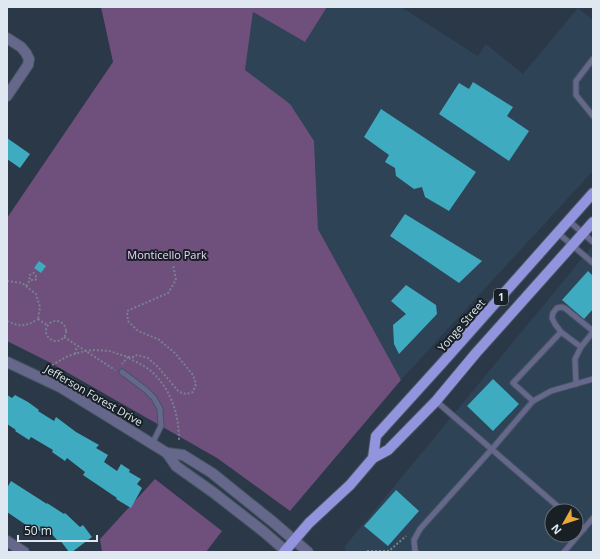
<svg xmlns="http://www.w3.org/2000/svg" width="600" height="559" font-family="'Open Sans',sans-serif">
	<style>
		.built { fill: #2f4356; fill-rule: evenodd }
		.green { fill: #6f4f7b }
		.building { fill: #3fabc1 }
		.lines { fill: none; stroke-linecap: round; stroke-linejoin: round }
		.service-casing { stroke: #475462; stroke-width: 7 }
		.minor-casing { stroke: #475462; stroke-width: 12 }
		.tertiary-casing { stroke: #475462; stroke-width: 12 }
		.primary-casing { stroke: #475462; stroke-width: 12 }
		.path { stroke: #76828f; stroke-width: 2; stroke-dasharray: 2 2; stroke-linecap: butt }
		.service { stroke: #65678b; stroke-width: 5 }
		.minor { stroke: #65678b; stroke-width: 10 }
		.tertiary { stroke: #65678b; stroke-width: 10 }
		.primary { stroke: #9394de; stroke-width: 10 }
		.labels { text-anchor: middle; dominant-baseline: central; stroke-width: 4; stroke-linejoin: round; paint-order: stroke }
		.shield { fill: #181f25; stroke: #a3acb4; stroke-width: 1 }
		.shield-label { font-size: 10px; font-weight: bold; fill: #dfe8f1 }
		.park-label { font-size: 11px; fill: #f0d3fc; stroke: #181f25 }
		.street-label { font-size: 11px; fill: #dfe8f1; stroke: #181f25 }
	</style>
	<rect width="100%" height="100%" fill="#2a3847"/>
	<g class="built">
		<polygon points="327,7 401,7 478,56 486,44 523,74 578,8 593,20 593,171 401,380 318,229 314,141 245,70 253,12 305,42"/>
		<path d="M593 245V552H346L345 546ZM552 511H576V535H552Z"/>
	</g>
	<g class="green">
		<polygon points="101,7 327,7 305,42 253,12 245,70 290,104 314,141 318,229 401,380 290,511 217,458 49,362 7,341 7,218 113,62"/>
		<polygon points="155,479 222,531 206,552 102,552 100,539"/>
	</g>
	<g class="building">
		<polygon points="473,82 513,107 507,116 529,131 509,161 439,114 459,83 469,89"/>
		<polygon points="381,109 476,172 449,211 425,197 422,187 414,189 396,176 395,168 385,162 389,155 364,137"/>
		<polygon points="7,138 30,154 20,168 7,159"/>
		<polygon points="405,214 482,261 459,283 390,236"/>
		<polygon points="39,261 46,266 41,273 34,268"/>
		<polygon points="588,271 593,276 593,309 584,319 562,300"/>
		<polygon points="406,285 436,305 437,314 399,354 394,344 393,325 406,314 391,301"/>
		<polygon points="493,379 519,404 493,431 467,406"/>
		<polygon points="7,395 12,398 15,395 28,402 39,410 38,411 54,421 56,417 76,432 99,445 96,448 108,455 104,462 117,471 121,464 130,470 129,472 141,479 137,484 142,488 131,508 116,499 117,498 83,475 85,472 67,458 65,461 52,452 53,450 31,437 29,440 15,431 16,430 7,424"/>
		<polygon points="11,481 47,504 47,503 64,514 65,513 80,527 83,525 92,537 72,552 69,552 60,540 58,541 47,529 44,534 31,525 29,527 7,512 7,488"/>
		<polygon points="396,490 419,511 388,546 364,526"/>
	</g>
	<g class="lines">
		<g class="service-casing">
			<g id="service">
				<polyline points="593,59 576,81 576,95 593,116"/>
				<polyline points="569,221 593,242"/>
				<polyline points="558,233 593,263"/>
				<polyline points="561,332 555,324 552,318 553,313 557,308 562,307 566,309 593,331"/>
				<polyline points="581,347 593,332"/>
				<polyline points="122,372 146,390 154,398 160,409 161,426 152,444"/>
				<polyline points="436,401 563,511"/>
				<polyline points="533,401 513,383 561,332 581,347 575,359 576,384"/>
				<polyline points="576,522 584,529"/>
				<polyline points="416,552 415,551 414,540 420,529 492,449 533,401 551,391 593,379"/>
				<polyline points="564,552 593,518"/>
			</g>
		</g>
		<g class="minor-casing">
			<g id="minor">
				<polyline points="7,38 21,47 26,53 29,59 28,65 7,96"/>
				<polyline points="7,541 24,552"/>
			</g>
		</g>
		<g class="tertiary-casing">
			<g id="tertiary">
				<polyline points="7,362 60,387 167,453 183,455 212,473 273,522 308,552"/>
				<polyline points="167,453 176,466 214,493 264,532 287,552"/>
			</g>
		</g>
		<g class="primary-casing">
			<g id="primary">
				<polyline points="373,458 376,436 444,361 593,193"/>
				<polyline points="284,552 309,523 350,485 373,458 388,450 436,401 476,353 593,222"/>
			</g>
		</g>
		<g class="path">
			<polyline points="7,281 22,283 36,294 40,307 38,319"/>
			<polyline points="26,286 30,280 29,276 31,274 34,273 37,278 35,280 30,280"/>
			<polyline points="38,319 47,325"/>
			<circle cx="56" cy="331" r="10"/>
			<path d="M7 321C21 327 25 327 38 319"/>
			<polyline points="64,337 115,370"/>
			<polyline points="75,354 77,346"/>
			<polyline points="128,357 134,357 137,355 148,358 158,367 179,392 187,394 193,392 196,384 193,375 175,353 158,339 138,331 128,321 127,311 168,293 176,280 173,265"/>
			<path d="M129 358C136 362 145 366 151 371 171 389 179 414 179 440"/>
			<polyline points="52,365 68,356 85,351 95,350 109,351 128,357 122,364"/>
			<polyline points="367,551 389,551 406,536"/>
		</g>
		<use href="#service" class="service"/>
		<use href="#minor" class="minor"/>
		<use href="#tertiary" class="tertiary"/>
		<use href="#primary" class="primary"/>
	</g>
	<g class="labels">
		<rect class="shield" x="494" y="289" width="14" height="16" rx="3"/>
		<g class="shield-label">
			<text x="501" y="297">1</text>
		</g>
		<g class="park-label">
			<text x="167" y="254">Monticello Park</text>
		</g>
		<g class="street-label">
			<text transform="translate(461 325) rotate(-49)">Yonge Street</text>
			<text transform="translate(94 395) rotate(30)">Jefferson Forest Drive</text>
		</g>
	</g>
	<rect width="600" height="559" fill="none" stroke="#dfe8f1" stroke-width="16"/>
	<g transform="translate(564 523) rotate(231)"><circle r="19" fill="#181f25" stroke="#686f77"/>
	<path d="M0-3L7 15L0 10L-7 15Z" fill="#eaaa39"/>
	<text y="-6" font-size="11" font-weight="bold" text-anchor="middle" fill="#dfe8f1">N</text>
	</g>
	<path d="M18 535v6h79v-6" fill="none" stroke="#dfe8f1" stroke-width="2"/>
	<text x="24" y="535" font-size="12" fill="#dfe8f1" stroke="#181f25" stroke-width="3" paint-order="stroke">50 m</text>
</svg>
